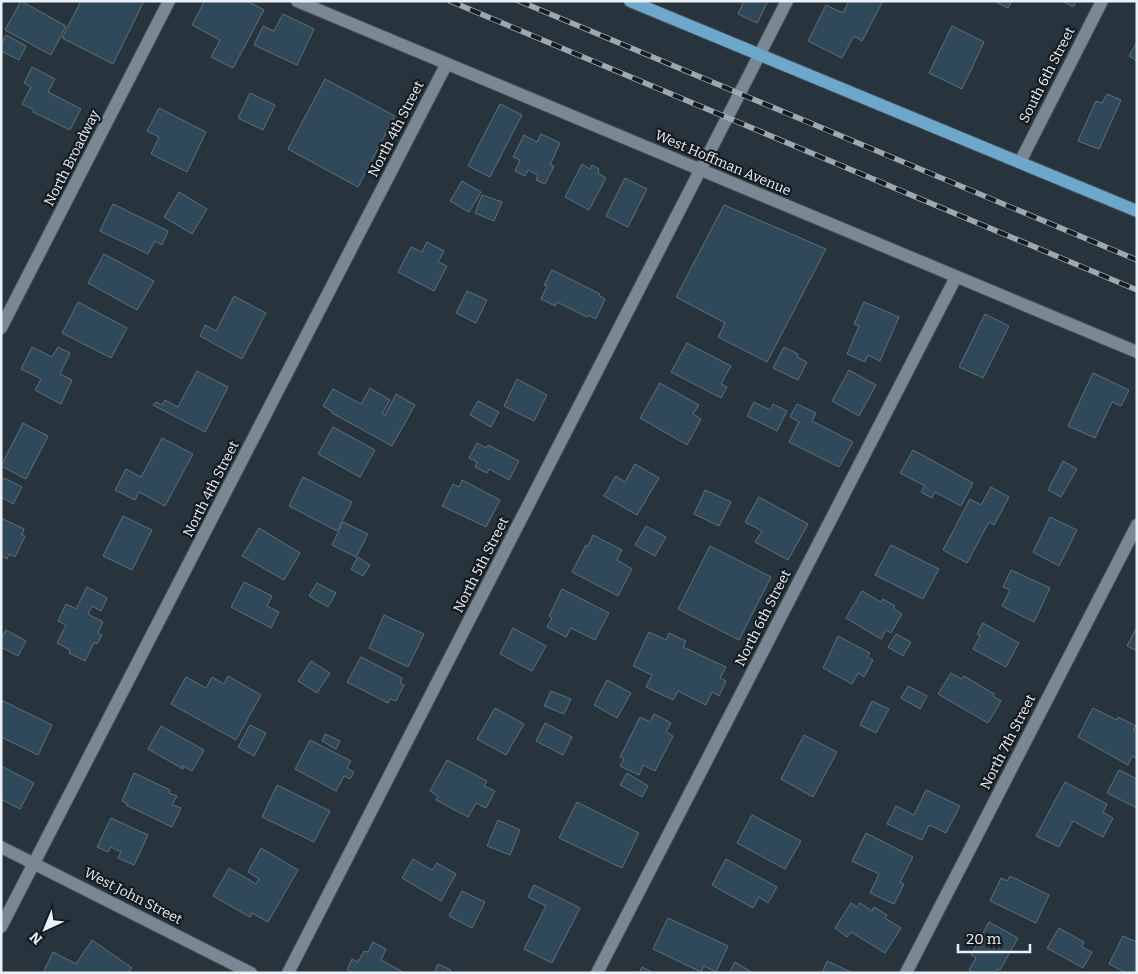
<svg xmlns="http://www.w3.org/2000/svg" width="1138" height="974" font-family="Bitter,serif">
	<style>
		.building { fill: #2f495a; stroke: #606f79 }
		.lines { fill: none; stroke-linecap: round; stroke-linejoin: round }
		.minor-casing { stroke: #444f57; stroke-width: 14 }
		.major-casing { stroke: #444f57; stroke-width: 14 }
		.minor { stroke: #798892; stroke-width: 12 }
		.major { stroke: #6ea7cc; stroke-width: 12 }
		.rail-casing { stroke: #9ea8af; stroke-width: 5.5 }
		.rail { stroke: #151b1f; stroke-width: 4; stroke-dasharray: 11; stroke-linecap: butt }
		.labels { text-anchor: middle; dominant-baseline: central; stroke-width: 4.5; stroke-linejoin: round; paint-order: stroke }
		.street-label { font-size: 14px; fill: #eaf2f8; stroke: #151b1f }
	</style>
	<rect width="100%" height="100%" fill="#27343d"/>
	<g class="building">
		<polygon points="21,1 66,26 51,55 5,30"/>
		<polygon points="81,1 144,1 113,64 62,38"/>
		<polygon points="208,1 247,1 264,10 233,68 211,57 220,40 192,25 204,2"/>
		<polygon points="744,1 768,1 757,23 738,14"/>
		<polygon points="849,1 883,1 862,41 854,36 842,58 808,41 826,5 843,13"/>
		<polygon points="994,1 1012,1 1008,8"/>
		<polygon points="1062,1 1076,1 1073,7"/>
		<polygon points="283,14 314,29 297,65 254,45 263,26 274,31"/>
		<polygon points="952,26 984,42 962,89 929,73"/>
		<polygon points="6,35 26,46 19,60 1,51 1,45"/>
		<polygon points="1137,42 1137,61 1129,56"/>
		<polygon points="32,67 55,79 48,92 81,109 70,130 33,112 34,110 22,104 31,87 24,83"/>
		<polygon points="325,79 395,116 358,187 288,149"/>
		<polygon points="250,93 275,105 263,130 238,118"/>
		<polygon points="1107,94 1121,100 1099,149 1078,141 1096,101 1102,103"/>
		<polygon points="500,104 522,115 490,177 468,166"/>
		<polygon points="159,108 206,132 187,172 151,154 159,137 147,131"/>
		<polygon points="541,134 560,143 550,165 554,166 545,184 536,180 538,175 528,170 525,176 515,171 520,160 513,157 524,135 537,142"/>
		<polygon points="582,164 590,169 592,165 599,169 598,173 606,178 589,210 565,197"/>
		<polygon points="625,178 647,189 628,227 606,216"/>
		<polygon points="462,181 481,192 469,212 450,201"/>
		<polygon points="179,192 207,209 192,234 164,217"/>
		<polygon points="482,195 502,202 494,221 475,213"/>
		<polygon points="113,204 168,231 162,245 155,241 148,254 100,231"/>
		<polygon points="724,205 826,249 767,362 718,337 725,323 676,297"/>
		<polygon points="427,242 444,251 438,262 447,266 434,291 398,272 411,247 422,252"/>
		<polygon points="104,254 154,281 137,310 88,283"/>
		<polygon points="552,270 600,294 599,295 605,299 596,319 588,315 587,317 557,302 555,306 541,299 547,286 544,285"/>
		<polygon points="467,291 487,300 476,323 456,313"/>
		<polygon points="234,296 266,313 242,359 200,336 205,325 216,331"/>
		<polygon points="78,302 127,328 111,358 62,333"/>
		<polygon points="864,302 899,317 880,361 868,355 865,362 847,354 859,326 854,324"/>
		<polygon points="985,314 1009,326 983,378 959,367"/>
		<polygon points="687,343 731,366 721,384 727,387 721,398 671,372"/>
		<polygon points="32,347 52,357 58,347 70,353 60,374 72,380 61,404 35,390 41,379 21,369"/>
		<polygon points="784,347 798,354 797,357 807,362 798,380 773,368"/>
		<polygon points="849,370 876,385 859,416 832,401"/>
		<polygon points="197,371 228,387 205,432 153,405 156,402 162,405 165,400 178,407"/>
		<polygon points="1093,373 1129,390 1121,406 1112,402 1095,438 1068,426"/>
		<polygon points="517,379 547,395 534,421 504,406"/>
		<polygon points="660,383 699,405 693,414 701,419 687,445 640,418"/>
		<polygon points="370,388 390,400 382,414 385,415 396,394 415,405 392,446 332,413 333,412 323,406 333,389 361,404"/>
		<polygon points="478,401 499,412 491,427 470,415"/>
		<polygon points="754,402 770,410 773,404 787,411 777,431 747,416"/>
		<polygon points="797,404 816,413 812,421 853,442 839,467 789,442 799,422 790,417"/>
		<polygon points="23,423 48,436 26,479 1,466"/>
		<polygon points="333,427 375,450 360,477 318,454"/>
		<polygon points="162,438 193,454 165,506 139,492 135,500 115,490 126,469 141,477"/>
		<polygon points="477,443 486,448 488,445 519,461 509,480 489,469 487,473 475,467 477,462 469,458"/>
		<polygon points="913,450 973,483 961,506 935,492 932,498 921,492 925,486 900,473"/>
		<polygon points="1063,461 1077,469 1061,497 1048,490"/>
		<polygon points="635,464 659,478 637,515 604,496 616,476 625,482"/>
		<polygon points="303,477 352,502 337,531 289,506"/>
		<polygon points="4,478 22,487 13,504 1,497 1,483"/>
		<polygon points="462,480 500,500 486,527 442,506 453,484 459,487"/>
		<polygon points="991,487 1009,497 994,525 989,522 967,563 943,550 970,499 981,505"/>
		<polygon points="705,490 731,502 719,526 694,514"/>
		<polygon points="759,497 808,524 788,560 755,542 762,531 745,522"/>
		<polygon points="123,516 152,530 132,570 103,556"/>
		<polygon points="1050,517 1077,530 1059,566 1033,552"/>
		<polygon points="1,518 24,529 22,535 25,536 15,557 9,554 7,559 1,556"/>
		<polygon points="343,522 368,534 356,557 332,545"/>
		<polygon points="646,526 666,537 655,556 635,545"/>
		<polygon points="259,528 300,553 284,580 242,556"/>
		<polygon points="593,535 622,550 617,560 632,569 618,596 572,572 586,545 588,546"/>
		<polygon points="891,545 939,569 923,599 875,575"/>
		<polygon points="710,546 771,577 739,640 678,609"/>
		<polygon points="358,557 370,565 363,576 351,569"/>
		<polygon points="1011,570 1050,588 1034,622 1002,606 1010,590 1003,587"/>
		<polygon points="244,582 272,596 267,606 279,612 271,628 231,607"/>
		<polygon points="317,583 336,593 328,607 309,596"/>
		<polygon points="87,587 107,598 101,611 92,606 88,614 103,622 98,633 102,635 97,644 94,643 85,661 69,653 70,650 57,643 66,625 58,621 66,604 76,609"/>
		<polygon points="562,589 609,613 595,640 571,628 566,637 547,627 552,618 549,616"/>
		<polygon points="862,591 881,602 883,599 895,606 893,608 902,614 891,633 886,630 881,639 846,618"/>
		<polygon points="384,615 424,634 408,667 369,648"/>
		<polygon points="983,623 1019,643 1006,667 973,649 980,636 977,634"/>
		<polygon points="1137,627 1137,651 1127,646"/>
		<polygon points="513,628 546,646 532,671 500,654"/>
		<polygon points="6,630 26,641 18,656 1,647 1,639"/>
		<polygon points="649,632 666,640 669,633 686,641 683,647 726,667 720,678 726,681 719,696 712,692 706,705 678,691 673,700 646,687 652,675 633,666"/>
		<polygon points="896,634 911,642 903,656 888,647"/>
		<polygon points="838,636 870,653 867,657 873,660 864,677 858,673 852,684 823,668"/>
		<polygon points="361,657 402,678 400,683 404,685 396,701 390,699 388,703 347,682"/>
		<polygon points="311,661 330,673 317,693 298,681"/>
		<polygon points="951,673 962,679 964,676 994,694 993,696 1001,701 988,723 938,694"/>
		<polygon points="228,676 261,695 236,740 171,704 186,677 206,688 212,677 224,684"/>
		<polygon points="607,680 631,693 617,718 594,705"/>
		<polygon points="908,686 927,696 920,709 901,698"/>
		<polygon points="551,691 571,699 564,714 544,706"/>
		<polygon points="3,701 52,725 38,755 1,737 1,705"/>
		<polygon points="872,701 889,709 876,733 860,725"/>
		<polygon points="495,708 524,724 506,755 477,739"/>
		<polygon points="1093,708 1117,720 1118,717 1136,726 1133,731 1137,733 1137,759 1132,756 1128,765 1078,737"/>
		<polygon points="654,714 671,723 666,732 673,736 655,771 643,765 639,775 620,766 624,759 620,757 640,717 650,722"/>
		<polygon points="545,723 572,737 563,755 536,741"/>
		<polygon points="250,725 266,733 254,756 238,747"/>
		<polygon points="161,726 204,750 192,771 183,766 183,769 148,749"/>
		<polygon points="325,734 340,741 336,749 322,741"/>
		<polygon points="804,735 837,752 813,797 781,779"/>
		<polygon points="310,740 351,761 347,768 354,772 350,779 344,776 336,791 295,769"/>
		<polygon points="447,760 487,781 484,786 495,791 486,808 476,803 468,817 436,800 438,796 430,791"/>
		<polygon points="1,766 34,783 20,809 1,799"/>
		<polygon points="1119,770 1137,779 1137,808 1107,793"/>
		<polygon points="134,773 170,790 169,793 177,796 172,805 181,808 172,827 126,805 127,803 122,801"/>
		<polygon points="627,773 648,786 642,797 620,785"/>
		<polygon points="1065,782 1107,804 1103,812 1113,818 1103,837 1073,821 1059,847 1036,836"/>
		<polygon points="277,785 330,811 314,842 262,817"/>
		<polygon points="926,790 960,806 946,833 929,825 922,840 887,824 896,806 914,815"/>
		<polygon points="577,802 639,833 622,868 559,838"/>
		<polygon points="752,815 801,841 785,869 737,843"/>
		<polygon points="111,818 148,835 134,865 118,858 121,852 111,847 108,852 97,847"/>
		<polygon points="498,820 520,830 510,855 487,846"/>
		<polygon points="866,833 913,857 900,882 904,884 894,904 870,893 879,874 852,861"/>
		<polygon points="261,848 298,870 268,922 252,913 250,917 213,896 229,868 256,884 259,879 248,872"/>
		<polygon points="413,859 432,870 437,863 456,874 441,901 402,878"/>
		<polygon points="726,859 777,887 768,903 759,897 753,908 712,885"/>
		<polygon points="1010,876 1049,895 1036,923 990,901 1001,878 1007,881"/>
		<polygon points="534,885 580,908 552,963 524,949 546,906 528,897"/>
		<polygon points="462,891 485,902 472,928 449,916"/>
		<polygon points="851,903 857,907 860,903 872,911 874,907 887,915 885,918 901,928 885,953 851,932 847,937 835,928"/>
		<polygon points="668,918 728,946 716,972 704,966 701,972 653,949"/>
		<polygon points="989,922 1018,938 1000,970 997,969 995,973 974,973 969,970 976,958 971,955"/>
		<polygon points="1059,928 1084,942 1082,947 1092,952 1083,968 1047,948"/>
		<polygon points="1123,936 1137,942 1137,973 1126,973 1109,964"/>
		<polygon points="92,940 132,968 129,971 133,973 43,973 53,952 76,964"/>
		<polygon points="373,942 386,949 381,960 405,973 353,973 347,970 352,959 358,962 364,951 368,952"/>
		<polygon points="827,961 853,973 822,973"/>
		<polygon points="735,962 753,973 729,973"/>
		<polygon points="438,964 451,970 450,973 434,973"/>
		<polygon points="642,967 654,973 639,973"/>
	</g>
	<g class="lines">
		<g class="minor-casing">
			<g id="minor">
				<polyline points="297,1 1137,352"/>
				<polyline points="1020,162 1102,1"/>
				<polyline points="1,328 169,1"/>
				<polyline points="1,847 251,973"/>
				<polyline points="1,927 446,65"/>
				<polyline points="288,973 787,1"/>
				<polyline points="597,973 956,277"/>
				<polyline points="906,973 1137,525"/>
			</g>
		</g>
		<g class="major-casing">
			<polyline id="major" points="630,1 1137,211"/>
		</g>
		<use href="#minor" class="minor"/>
		<use href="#major" class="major"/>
		<g class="rail-casing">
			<g id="rail">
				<polyline points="450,1 1137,290"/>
				<polyline points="519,1 1137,260"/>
			</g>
		</g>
		<use href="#rail" class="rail"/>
	</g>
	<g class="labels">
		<g class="street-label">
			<text transform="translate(1047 75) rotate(-63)">South 6th Street</text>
			<text transform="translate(396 129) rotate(-63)">North 4th Street</text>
			<text transform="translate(72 158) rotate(-63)">North Broadway</text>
			<text transform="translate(723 163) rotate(23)">West Hoffman Avenue</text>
			<text transform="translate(211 489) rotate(-63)">North 4th Street</text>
			<text transform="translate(481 565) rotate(-63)">North 5th Street</text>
			<text transform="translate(763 618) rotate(-63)">North 6th Street</text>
			<text transform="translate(1008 742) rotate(-63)">North 7th Street</text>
			<text transform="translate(133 896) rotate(27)">West John Street</text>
		</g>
	</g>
	<rect width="1138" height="974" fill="none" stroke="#eaf2f8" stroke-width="5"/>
	<g transform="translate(45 929) rotate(224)" stroke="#151b1f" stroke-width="4" paint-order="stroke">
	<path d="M0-4L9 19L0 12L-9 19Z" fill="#eaf2f8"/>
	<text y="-8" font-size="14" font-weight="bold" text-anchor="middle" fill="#eaf2f8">N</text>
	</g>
	<path d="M958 944v8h72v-8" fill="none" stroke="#eaf2f8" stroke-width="2.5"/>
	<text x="966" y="944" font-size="15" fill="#eaf2f8" stroke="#151b1f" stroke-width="4" paint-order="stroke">20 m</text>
</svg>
